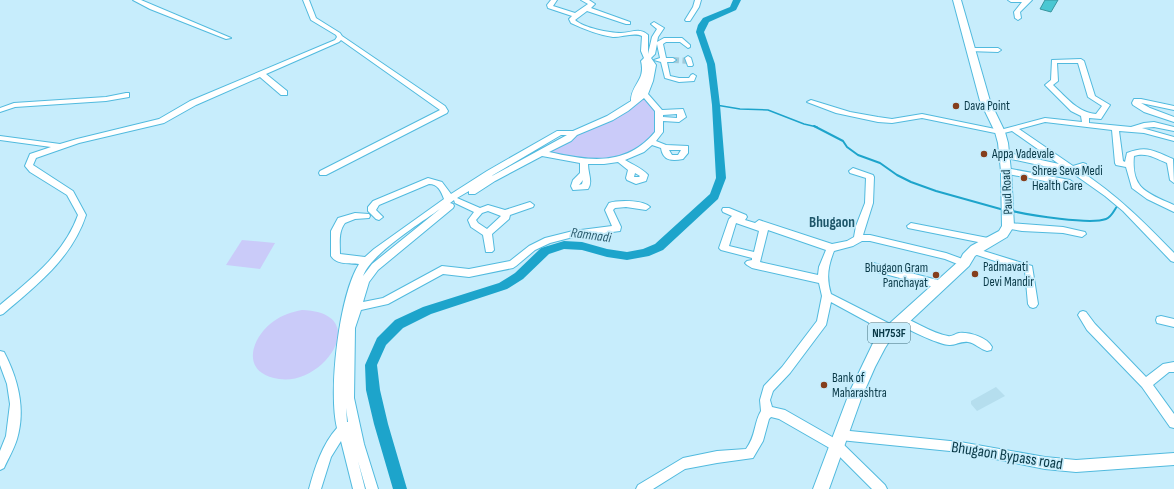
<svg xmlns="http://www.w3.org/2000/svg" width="1174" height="489" font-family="'Sofia Sans Condensed',sans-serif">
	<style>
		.built { fill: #b5deee }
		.green { fill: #cacbf9 }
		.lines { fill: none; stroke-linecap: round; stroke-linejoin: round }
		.stream-far1 { stroke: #1da4cb; stroke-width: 1.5 }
		.stream { stroke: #1da4cb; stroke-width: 2 }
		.river { fill: #1da4cb; fill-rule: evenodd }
		.building { fill: #4ac7d2; stroke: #38959e }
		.minor-tunnel { stroke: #a1c9d8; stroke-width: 6; stroke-dasharray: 6 3.5; stroke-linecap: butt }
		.minor-casing { stroke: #51bade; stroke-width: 2 }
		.major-casing { stroke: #51bade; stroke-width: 2 }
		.minor { fill: #fff; fill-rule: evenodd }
		.major { fill: #fff; fill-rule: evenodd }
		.poi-dot { fill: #853e1c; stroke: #c7edfc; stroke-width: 1.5 }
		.labels { text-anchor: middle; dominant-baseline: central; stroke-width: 3.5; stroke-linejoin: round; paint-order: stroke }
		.shield { fill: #c7edfc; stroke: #416e7d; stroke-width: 1 }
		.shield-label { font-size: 12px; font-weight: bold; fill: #083846 }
		.poi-label { font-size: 13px; fill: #083846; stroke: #c7edfc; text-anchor: start }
		.street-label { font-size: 13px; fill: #083846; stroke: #c7edfc }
		.water-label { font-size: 14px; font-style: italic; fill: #2d5e70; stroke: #c7edfc }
		.quarter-label { font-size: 15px; font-weight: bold; fill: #1e5669; stroke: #c7edfc }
		.near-street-label { font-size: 16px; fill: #083846; stroke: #c7edfc }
	</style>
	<rect width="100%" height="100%" fill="#c7edfc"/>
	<polygon class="built" points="996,387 1005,396 977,411 971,404 971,401"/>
	<g class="green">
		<polygon points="644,94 659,111 659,132 642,149 610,162 541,153"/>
		<polygon points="242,240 275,243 260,269 226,265"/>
		<path d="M302 310C373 312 325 386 279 379 241 374 249 339 274 321 282 315 292 312 302 310Z"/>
	</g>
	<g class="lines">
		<polyline class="stream-far1" points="716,105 740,109 768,110 804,124 817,127"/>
		<g class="stream">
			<polyline points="814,126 843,141 847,147 858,155 880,163 897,175 911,182 936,191 1004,210"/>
			<path d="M1012 211C1030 215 1090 225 1106 219 1112 217 1114 210 1118 205"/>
		</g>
		<polygon class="river" points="733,0 741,0 736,10 709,22 704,32 715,64 720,105 726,178 718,199 663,250 649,256 627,260 607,257 582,250 564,249 549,254 523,279 507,289 431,314 403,328 386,345 377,365 380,390 388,424 407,489 393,489 374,424 366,390 365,365 377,338 395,320 423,307 499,283 515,273 541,248 564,241 582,242 607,249 627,252 643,249 655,244 710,194 716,178 712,105 707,64 696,32 698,25 703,18 730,7"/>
	</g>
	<polygon class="building" points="1045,0 1058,0 1051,12 1040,9"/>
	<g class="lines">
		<polyline class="minor-tunnel" points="673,60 689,61"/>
		<g class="minor-casing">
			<g id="minor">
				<polygon points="133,0 141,0 231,38 226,39 150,9"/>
				<path d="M303 0H309L316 18 340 33 342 36 445 106 448 111 447 113 326 175H320L319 173 320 171 440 110 341 40 339 42 266 74 287 91V95H281L260 77 196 105 164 123 79 143 36 158 33 165 73 191 86 215C72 258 37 285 3 314L0 315V305C31 279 64 254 78 215L67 195 30 172 25 166 30 154 51 147 0 140V136L60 144 77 139 159 119 190 101 335 40 337 37 336 35 311 20Z"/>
				<path d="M551 0H557L553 6 575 13 588 4 581 0H589L595 4 591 8 630 22V24H626L587 11 575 20C584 28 609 33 621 33 631 33 640 27 648 35V54L652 37 657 29 651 24 654 22 664 28 658 37 657 42 664 38H682L690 45V47L688 48 680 42H666L663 44 666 58H673L676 60 673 62H667L670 76 679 78H689L691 75 693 74 696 76 694 81 679 82 665 78 661 62 654 60 660 58 657 44 655 54 651 58 656 65 653 81 648 94 662 110 683 109 686 117 679 122 663 121V132L656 141 666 145 688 146V153L683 159C672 161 663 161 661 148L652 145 644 152 625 160C633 165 642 168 648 175L646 181 636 184 627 180 626 178 628 170 618 162 604 164H588C588 174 593 181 588 189L573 190 571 186 573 180 580 173V163L542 156 495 181 475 194H469V191L457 198 480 208 488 205 505 210 530 202 534 205 533 207 510 215 509 219 492 234 494 250 492 252H486L483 235 471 227 468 220 474 212 455 203 454 200 450 203 453 204 454 206 453 208 378 270 369 282 363 302 383 298 442 266 469 269 510 261 529 246 545 238 573 231 612 226 605 210 609 203C618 200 644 200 650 207L646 210 626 207 615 208 613 210 621 227 620 231 573 237 550 243 535 250 516 266 513 268 469 277 443 274 388 304 361 310 355 328 354 398 364 444 378 489H366L358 461 365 489H353L341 441 331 457 321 489H309C315 467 322 445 337 428 328 392 339 296 359 264 350 263 337 265 331 256V231L338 218 355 213 369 214 370 216 369 218 355 219 345 223C338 232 340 244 340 254L365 257 374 249 444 199C441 191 438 184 429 184L379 205 376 210 383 217 379 220 376 219 368 211V207L373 201 428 178 442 182 451 194 487 171 557 131H573L607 116 631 101C631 84 646 81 641 61L644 58 641 51 642 36C634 32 623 37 613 37 598 35 584 29 571 23L569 19 572 16 548 8 547 5ZM644 98 655 111V132C626 167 589 161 549 152L571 141 577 135 613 120 628 111ZM677 114V118L663 117V115ZM561 135H567L492 176 493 175ZM669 150H681L678 155H672ZM635 173 640 176 639 177H634ZM583 180 582 184 579 185ZM440 209 372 264 363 276C371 254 419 224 440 209ZM488 211 501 216 487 229 478 223 476 220 482 213ZM346 408 348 422H347Z"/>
				<polygon points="695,0 701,0 699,7 690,21 686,21 685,20 693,7"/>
				<polygon points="1008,0 1032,0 1020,12 1021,18 1018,20 1015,18 1014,12 1022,2 1011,2"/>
				<polygon points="970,48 998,48 1001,50 998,52 968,51 968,49"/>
				<polygon points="688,56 691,58 693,65 692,66 688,66 685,58"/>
				<path d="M1081 59 1084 61 1095 96 1110 105 1101 119 1089 118V123L1131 127 1144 123 1154 122 1174 127V131L1154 127 1142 128 1174 137V141L1144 133 1119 131 1123 161 1125 162 1127 153C1147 145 1154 151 1173 159L1174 183 1170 180 1167 163C1155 158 1146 152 1134 156 1133 165 1134 177 1139 184 1144 193 1165 201 1174 205V212L1147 199 1132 188 1126 167 1116 165 1115 163 1112 130 1045 122 1019 129 1073 166 1083 163 1086 164 1087 166 1086 168 1079 170C1117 195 1143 221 1174 253V262L1171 261 1123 211 1105 196 1071 172 1002 157 1001 155 1005 152 1059 164 1012 131 1000 134 922 118 892 123 878 122 836 113 807 102 811 100 850 112 878 117 892 119 922 114 1000 130 1045 118 1082 122 1081 116 1071 111 1045 85 1051 80 1052 60ZM1057 63H1078L1088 97 1102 106 1096 114C1077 112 1067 98 1053 85L1058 81Z"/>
				<polygon points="126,93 129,93 129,97 106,101 15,107 0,112 0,108 14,103 106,97"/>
				<polygon points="1134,99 1141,99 1174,106 1174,110 1141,103 1150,108 1174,117 1174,122 1144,112 1133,105 1132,103"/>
				<path d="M853 168 873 175 874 177 873 203 863 235H870L946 253 968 261 970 263 968 265 965 267 945 259 870 241H862L853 246 834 251C828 266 826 278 831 294L896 327 897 330 896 333 892 334 888 333 831 302 826 325 790 373 773 391 770 400 772 407 785 410 841 442 885 485 887 489H872L833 450 779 419 771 417 769 419 763 441 753 458 717 463 685 469 653 489H636L638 485 683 458 717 451 746 449C756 436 754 422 761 411L760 400 764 386 782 367 817 321 822 296 819 283 752 268 747 265 745 263 747 261 752 260V258L721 250 719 248 729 219 732 216 723 212 722 210 723 208H729L746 215 747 217 745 220 755 223 759 220 832 244 847 241 854 237 856 226 865 203 866 178 850 173 849 171ZM736 223 759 231 754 252 729 246ZM768 230 826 250 819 267 818 275 760 262Z"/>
				<polygon points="1006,168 1070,180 1074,183 1070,186 1003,173 1002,171"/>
				<polygon points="911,223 988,238 992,241 988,244 908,228 907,226"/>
				<polygon points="1008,223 1063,227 1085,232 1086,234 1082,237 1063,233 1022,231 1005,228 1004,226"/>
				<polygon points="974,248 1032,266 1038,304 1036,307 1033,308 1030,307 1028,304 1025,271 971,253 969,251 971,249"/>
				<polygon points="873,263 941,281 944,282 946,285 944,288 941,289 870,270 868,267 870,264"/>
				<polygon points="1083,311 1086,312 1095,324 1146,377 1163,364 1174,362 1174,372 1169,372 1153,385 1174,414 1174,428 1170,427 1142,387 1087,330 1078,315 1080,312"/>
				<polygon points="1161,316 1174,319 1174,327 1157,323 1156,320 1157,317"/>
				<path d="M902 317C917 322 931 333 948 336 951 337 955 334 959 333 969 332 987 337 992 347L991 350 987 351C980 349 975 343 968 342 961 341 956 345 950 345 942 346 900 327 897 321L898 318Z"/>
				<path d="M0 351 4 352C18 379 26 409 17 439 14 449 8 459 4 468L0 470V451L6 436 10 404 7 384 0 365Z"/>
				<polygon points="840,430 960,442 1045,457 1076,460 1174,453 1174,465 1076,472 1045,469 960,452 840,440 836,439 834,435 836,431"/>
			</g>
		</g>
		<g class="major-casing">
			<polygon id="major" points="953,0 961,0 990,101 1005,132 1008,143 1011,171 1014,226 1007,237 975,256 969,266 890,340 885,348 875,367 861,399 829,489 813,489 850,391 875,339 880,332 960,260 963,254 971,246 999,231 1002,226 1001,171 998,143 995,132 980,101"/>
		</g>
		<use href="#minor" class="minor"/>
		<use href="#major" class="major"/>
	</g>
	<g class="poi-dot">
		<circle cx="956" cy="106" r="4"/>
		<circle cx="984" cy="154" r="4"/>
		<circle cx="1024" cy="178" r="4"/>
		<circle cx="975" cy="274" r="4"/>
		<circle cx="936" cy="275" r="4"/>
		<circle cx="824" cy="385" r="4"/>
	</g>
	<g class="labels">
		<rect class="shield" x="868" y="323" width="42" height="20" rx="3"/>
		<g class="shield-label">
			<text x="889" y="333">NH753F</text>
		</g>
		<g class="poi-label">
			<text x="964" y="106">Dava Point</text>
			<text x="992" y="154">Appa Vadevale</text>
			<text x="1032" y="171">Shree Seva Medi<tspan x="1032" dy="15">Health Care</tspan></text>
			<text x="983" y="267">Padmavati<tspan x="983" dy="15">Devi Mandir</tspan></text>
			<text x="928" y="268" text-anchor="end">Bhugaon Gram<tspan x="928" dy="15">Panchayat</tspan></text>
			<text x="832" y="378">Bank of<tspan x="832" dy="15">Maharashtra</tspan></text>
		</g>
		<g class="street-label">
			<text transform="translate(1007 192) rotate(-93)">Paud Road</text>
		</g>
		<g class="water-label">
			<text transform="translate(591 235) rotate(8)">Ramnadi</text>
		</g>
		<g class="quarter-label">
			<text x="832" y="222">Bhugaon</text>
		</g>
		<g class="near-street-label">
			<text transform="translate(1007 456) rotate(9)">Bhugaon Bypass road</text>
		</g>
	</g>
</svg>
